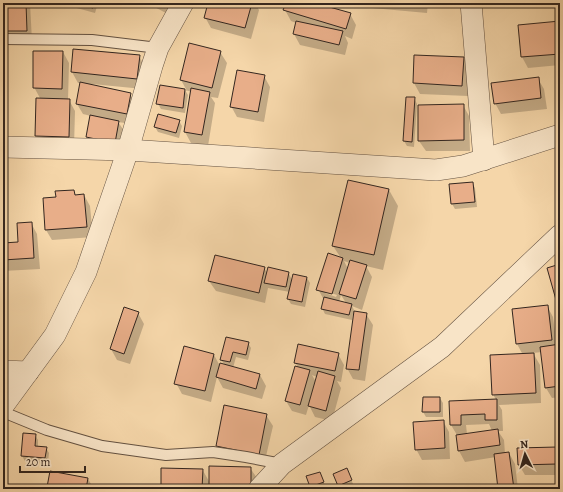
<svg xmlns="http://www.w3.org/2000/svg" width="563" height="492" font-family="Alegreya,serif">
	<style>
		.shadow { fill: #0003; fill-rule: evenodd }
		.building { fill: #e8ae89; stroke: #33261f }
		.lines { fill: none; stroke-linecap: round; stroke-linejoin: round }
		.lane-casing { stroke: #645242; stroke-width: 12 }
		.street-casing { stroke: #645242; stroke-width: 22 }
		.lane { stroke: #f8e4c7; stroke-width: 10 }
		.street { stroke: #f8e4c7; stroke-width: 21 }
	</style>
	<rect width="100%" height="100%" fill="#f5d6a9"/>
	<filter id="stains"><feTurbulence type="fractalNoise" baseFrequency=".005" numOctaves="4"/><feColorMatrix values="0 0 0 0 .2 0 0 0 0 .09 0 0 0 0 .02 0 0 0 .5 -.17"/></filter>
	<radialGradient id="worn" r=".72"><stop offset=".6" stop-color="#630" stop-opacity="0"/><stop offset="1" stop-color="#630" stop-opacity=".3"/></radialGradient>
	<g class="shadow">
		<polygon points="3,3 30,3 32,41 3,42"/>
		<polygon points="71,3 98,3 95,13 73,7"/>
		<polygon points="147,3 191,3 181,21"/>
		<polygon points="209,3 255,3 259,10 251,39 211,28 205,17"/>
		<polygon points="287,3 311,3 350,14 356,25 352,39 345,36 348,43 345,55 300,45 294,34 296,23 291,21 285,10"/>
		<polygon points="369,3 428,3 427,13 372,8"/>
		<polygon points="560,22 560,65 528,68 522,57"/>
		<polygon points="190,45 220,52 227,63 218,98 211,97 215,103 208,146 191,143 185,132 192,92 185,90 188,95 185,113 161,109 158,104 161,86 187,91 181,80"/>
		<polygon points="74,50 139,56 145,67 143,89 92,84 92,86 130,94 136,104 132,124 118,122 125,132 120,153 93,147 87,136 91,116 83,114 77,104 81,83 78,83 72,72"/>
		<polygon points="63,52 69,63 68,100 69,100 75,111 74,147 42,147 36,136 41,100 34,87"/>
		<polygon points="415,56 464,58 470,69 468,96 420,94 414,83"/>
		<polygon points="264,76 270,87 264,122 237,117 231,106"/>
		<polygon points="538,79 544,89 547,109 501,114 495,103"/>
		<polygon points="407,98 414,98 417,104 414,147 407,146 404,141"/>
		<polygon points="463,105 469,116 470,151 426,151 419,141"/>
		<polygon points="179,121 182,126 179,138 158,132 155,127"/>
		<path d="M348 181 389 190 398 206 383 270 366 266 372 277 362 310 352 306 354 310V312L366 314 373 325 365 381 353 379 347 368 355 314H353L352 320 325 314 322 308 324 300 318 289 341 258 333 246ZM344 261 350 263 348 269ZM325 291 337 295 336 297 325 293ZM341 295 346 303 339 302Z"/>
		<polygon points="472,183 475,188 477,207 455,209 452,204 450,185"/>
		<polygon points="74,191 76,196 84,195 90,206 93,237 52,240 46,230 57,198"/>
		<polygon points="31,223 37,234 40,269 3,271 3,244 19,243"/>
		<polygon points="264,268 268,274 288,272 292,280 307,278 310,283 305,307 291,304 288,299 290,292 268,288 265,303 216,291 209,281"/>
		<path d="M547 306 553 317 557 346 560 345V397L552 398 546 388 542 352 533 353 540 365 541 403 499 405 502 410 503 431H498L504 440 505 454 509 453 515 464 518 489H499L496 457 465 462 459 451 457 435 451 425 450 402 496 400 493 394 523 355 517 344ZM489 424 492 431 467 434 466 425Z"/>
		<polygon points="138,313 144,324 130,364 117,360 111,349"/>
		<polygon points="227,338 248,343 251,348 248,360 236,357 233,368 260,375 266,386 262,399 223,388 217,377 211,402 182,394 176,383 214,355 220,366 225,365 221,360"/>
		<path d="M338 354 344 365 341 382 337 381 341 388 332 421 315 417 309 405 306 415 292 411 286 401 299 368 295 363ZM312 375 317 377 316 382Z"/>
		<polygon points="440,398 443,403 443,417 426,417 423,412"/>
		<polygon points="266,415 273,426 264,465 223,456 217,446"/>
		<polygon points="443,421 449,432 450,459 422,460 416,449"/>
		<polygon points="35,435 38,440 38,447 46,448 49,453 48,463 25,461 22,456"/>
		<polygon points="560,447 560,475 525,475 519,465 557,448"/>
		<polygon points="250,468 257,478 256,489 162,489 202,469 210,483"/>
		<polygon points="319,473 326,487 321,489 312,489 310,487"/>
		<polygon points="334,475 349,475 354,486 346,489 341,489"/>
		<polygon points="88,479 94,489 49,489 48,487"/>
	</g>
	<g class="building">
		<polygon points="3,3 26,3 27,31 3,31"/>
		<polygon points="74,3 94,3 93,8"/>
		<polygon points="159,3 179,3 175,11"/>
		<polygon points="208,3 252,3 245,28 204,18"/>
		<polygon points="286,3 315,3 351,13 346,29 283,10"/>
		<rect x="556" y="3" width="4" height="14"/>
		<polygon points="296,21 343,31 339,45 293,34"/>
		<polygon points="560,21 560,54 521,57 518,25"/>
		<polygon points="189,43 221,51 212,88 180,80"/>
		<polygon points="73,49 140,55 137,79 71,72"/>
		<polygon points="33,51 63,51 62,89 33,88"/>
		<polygon points="414,55 464,57 462,86 413,83"/>
		<polygon points="237,70 265,75 258,112 230,107"/>
		<polygon points="539,77 541,98 494,104 491,83"/>
		<polygon points="80,82 131,93 127,114 76,104"/>
		<polygon points="160,85 185,89 183,108 156,104"/>
		<polygon points="191,88 210,92 202,135 184,132"/>
		<polygon points="406,97 415,97 412,142 403,141"/>
		<polygon points="36,98 70,99 69,137 35,136"/>
		<polygon points="464,104 464,140 418,141 418,105"/>
		<polygon points="158,114 180,120 176,133 154,127"/>
		<polygon points="90,115 119,121 115,143 86,137"/>
		<polygon points="348,180 389,189 374,255 332,246"/>
		<polygon points="473,182 475,202 451,204 449,184"/>
		<polygon points="74,190 75,195 84,194 87,227 45,230 43,198 56,197 55,191"/>
		<polygon points="32,222 34,258 3,260 3,243 18,242 17,223"/>
		<polygon points="328,253 343,258 332,294 316,290"/>
		<polygon points="215,255 265,267 259,293 208,281"/>
		<polygon points="350,260 367,265 356,299 339,294"/>
		<polygon points="560,264 560,314 547,268"/>
		<polygon points="268,267 289,272 286,287 264,283"/>
		<polygon points="293,274 307,277 302,302 287,299"/>
		<polygon points="324,297 352,304 349,315 321,309"/>
		<polygon points="548,305 552,340 516,344 512,309"/>
		<polygon points="124,307 139,312 124,354 110,349"/>
		<polygon points="354,311 367,313 359,370 346,369"/>
		<polygon points="226,337 249,342 246,355 233,352 230,362 220,360"/>
		<polygon points="298,344 339,353 335,371 294,363"/>
		<polygon points="560,344 560,386 545,388 540,347"/>
		<polygon points="184,346 214,354 205,391 174,384"/>
		<polygon points="534,353 536,393 492,395 490,355"/>
		<polygon points="220,363 260,374 256,389 216,377"/>
		<polygon points="295,366 310,370 300,405 285,401"/>
		<polygon points="318,371 335,376 326,411 308,406"/>
		<polygon points="423,397 440,397 440,412 422,412"/>
		<polygon points="497,399 497,420 485,420 485,414 461,415 461,425 450,425 449,401"/>
		<polygon points="224,405 267,414 259,455 216,446"/>
		<polygon points="444,420 445,448 415,450 413,422"/>
		<polygon points="498,429 500,445 458,451 456,435"/>
		<polygon points="23,433 36,434 35,446 47,447 45,458 21,456"/>
		<polygon points="560,446 560,464 557,447"/>
		<polygon points="557,447 557,464 518,465 517,448"/>
		<polygon points="509,452 514,489 498,489 494,454"/>
		<polygon points="209,466 251,467 251,489 209,489"/>
		<polygon points="161,468 203,469 202,489 161,489"/>
		<polygon points="347,468 352,480 338,486 333,474"/>
		<polygon points="50,471 88,478 86,489 56,489 47,487"/>
		<polygon points="320,472 324,482 310,487 306,476"/>
		<polygon points="121,485 134,489 120,489"/>
	</g>
	<g class="lines">
		<g class="lane-casing">
			<g id="lane">
				<polyline points="3,39 92,40 158,48"/>
				<polyline points="3,412 47,430 102,446 166,455 213,452 246,457 282,464"/>
			</g>
		</g>
		<g class="street-casing">
			<g id="street">
				<polyline points="471,3 484,160"/>
				<polyline points="3,147 128,150 436,170 463,166 560,135"/>
				<polyline points="3,371 28,372"/>
				<polyline points="3,406 55,335 86,272 128,150 152,66 158,48 183,3"/>
				<polyline points="259,489 282,464 442,347 560,235"/>
			</g>
		</g>
		<use href="#lane" class="lane"/>
		<use href="#street" class="street"/>
	</g>
	<rect width="563" height="492" fill="none" stroke="#f5d6a9" stroke-width="16"/>
	<rect x="4" y="4" width="555" height="484" fill="none" stroke="#33261f" stroke-width="2"/>
	<rect x="8" y="8" width="547" height="476" fill="none" stroke="#33261f"/>
	<g transform="translate(525 454) rotate(355)" stroke="#f8e4c7" stroke-width="3" paint-order="stroke">
	<path d="M0-3L7 15L0 10L-7 15Z" fill="#33261f"/>
	<text y="-6" font-size="11" font-weight="bold" text-anchor="middle" fill="#33261f">N</text>
	</g>
	<path d="M20 466v6h65v-6" fill="none" stroke="#33261f" stroke-width="2"/>
	<text x="26" y="466" font-size="12" fill="#33261f" stroke="#f8e4c7" stroke-width="3" paint-order="stroke">20 m</text>
	<rect width="100%" height="100%" filter="url(#stains)"/>
	<rect width="100%" height="100%" fill="url(#worn)"/>
</svg>
